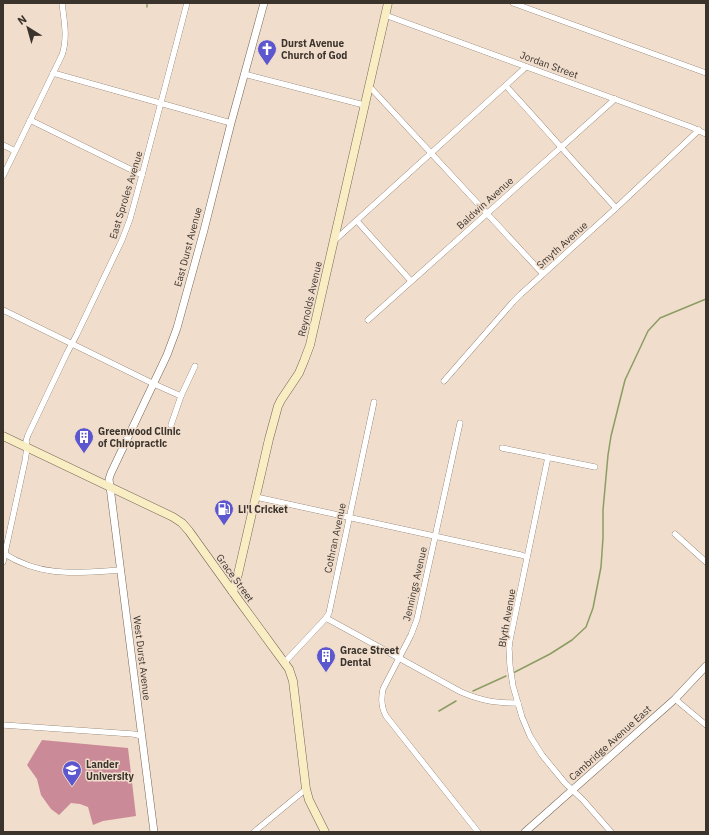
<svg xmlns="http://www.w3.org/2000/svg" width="709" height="835" font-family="'IBM Plex Sans',sans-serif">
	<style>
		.forest { fill: #cb8a97 }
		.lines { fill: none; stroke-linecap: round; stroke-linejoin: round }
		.stream { stroke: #8c9d64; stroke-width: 1.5 }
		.minor-casing { stroke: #746455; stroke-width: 6 }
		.tertiary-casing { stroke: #746455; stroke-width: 8 }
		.secondary-casing { stroke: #746455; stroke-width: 9 }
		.minor { stroke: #fff; stroke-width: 5.5 }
		.tertiary { stroke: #fff; stroke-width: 7 }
		.secondary { stroke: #f8edc3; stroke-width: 8 }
		.labels { text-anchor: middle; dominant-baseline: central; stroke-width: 3; stroke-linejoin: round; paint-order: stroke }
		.poi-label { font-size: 10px; font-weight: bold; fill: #3b342d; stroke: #f0ddcc; text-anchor: start }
		.street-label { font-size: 10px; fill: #3b342d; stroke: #f0ddcc }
	</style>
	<rect width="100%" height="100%" fill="#f0ddcc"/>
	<polygon class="forest" points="42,740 128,748 136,816 103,821 93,825 88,807 80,804 71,803 59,815 51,809 41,795 37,779 27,765"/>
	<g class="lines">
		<g class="stream">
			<polyline points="147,3 147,7"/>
			<polyline points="513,673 550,654 572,640 586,627 593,608 601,567 603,538 603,510 608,455 611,436 625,380 648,331 660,318 706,299"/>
			<polyline points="473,691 506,676"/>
			<polyline points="439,711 456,701"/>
		</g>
		<g class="minor-casing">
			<g id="minor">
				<polyline points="513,3 706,73"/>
				<polyline points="385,15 691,127 706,134"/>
				<polyline points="53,73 231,123"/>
				<polyline points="244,74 364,105"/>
				<polyline points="369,86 543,274"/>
				<path d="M506 86C543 126 579 168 616 208"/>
				<polyline points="30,120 142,175"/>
				<polyline points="3,145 15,151"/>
				<path d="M3 176 62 55C68 37 64 21 62 3"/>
				<polyline points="357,221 411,281"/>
				<polyline points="334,241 526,67"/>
				<polyline points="3,310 154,384 181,396"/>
				<polyline points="368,320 615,99"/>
				<polyline points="444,381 513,302 521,294 616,208 699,130"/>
				<path d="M460 423 417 619 411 635 383 689C381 698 381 707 386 716L478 832"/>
				<polyline points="171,425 181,396 195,366"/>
				<polyline points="502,448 595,467"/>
				<polyline points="548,457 510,640 509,648 510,666 513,686 522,717 530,736 542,755 565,783 583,800 611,832"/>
				<polyline points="256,497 521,555 527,557"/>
				<polyline points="675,534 706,562"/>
				<path d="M3 553C42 578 77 573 121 570"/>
				<polyline points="3,562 25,461 27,448 26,441 28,435 67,353 77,334 122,240 130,219 142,175 187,3"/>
				<path d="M326 618 461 692C482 701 495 703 518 703"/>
				<polyline points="284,663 326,618 329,613 374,402"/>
				<polyline points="675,699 706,725"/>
				<polyline points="3,725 133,734 142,736"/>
				<polyline points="254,832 306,789"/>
			</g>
		</g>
		<g class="tertiary-casing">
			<g id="tertiary">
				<polyline points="154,832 109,479 111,473 167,355 177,328 204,230 231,123 264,3"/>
				<polyline points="525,832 675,699 706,666"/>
			</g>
		</g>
		<g class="secondary-casing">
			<g id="secondary">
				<polyline points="3,436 173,517 182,523 189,531 240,602 289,669 293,681 306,789 309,800 325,832"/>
				<polyline points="233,592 238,574 269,439 278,406 281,400 299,373 304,361 310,345 388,3"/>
			</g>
		</g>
		<use href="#minor" class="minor"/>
		<use href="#tertiary" class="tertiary"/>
		<use href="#secondary" class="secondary"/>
	</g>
	<defs>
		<g id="church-pin" transform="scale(1)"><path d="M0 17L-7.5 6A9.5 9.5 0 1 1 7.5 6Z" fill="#5d57cf" stroke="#f0ddcc"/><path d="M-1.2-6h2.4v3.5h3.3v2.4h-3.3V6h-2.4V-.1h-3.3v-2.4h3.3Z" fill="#fff"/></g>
		<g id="building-pin" transform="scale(1)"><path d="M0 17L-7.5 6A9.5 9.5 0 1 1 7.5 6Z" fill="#5d57cf" stroke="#f0ddcc"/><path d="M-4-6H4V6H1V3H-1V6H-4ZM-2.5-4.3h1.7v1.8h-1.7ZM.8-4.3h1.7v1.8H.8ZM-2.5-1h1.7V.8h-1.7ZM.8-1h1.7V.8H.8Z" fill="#fff"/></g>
		<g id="fuel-pin" transform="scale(1)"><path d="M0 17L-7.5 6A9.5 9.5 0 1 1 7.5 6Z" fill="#5d57cf" stroke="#f0ddcc"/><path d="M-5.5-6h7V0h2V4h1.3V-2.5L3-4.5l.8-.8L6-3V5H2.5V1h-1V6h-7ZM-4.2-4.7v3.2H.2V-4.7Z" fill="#fff"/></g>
		<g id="university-pin" transform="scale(1)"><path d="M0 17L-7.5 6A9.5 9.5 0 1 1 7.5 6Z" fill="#5d57cf" stroke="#f0ddcc"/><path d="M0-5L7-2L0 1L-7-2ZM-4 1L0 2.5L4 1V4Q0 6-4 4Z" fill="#fff"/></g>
	</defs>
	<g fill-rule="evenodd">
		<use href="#church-pin" x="267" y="49"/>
		<use href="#building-pin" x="84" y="437"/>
		<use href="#fuel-pin" x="224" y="509"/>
		<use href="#building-pin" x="326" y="656"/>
		<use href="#university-pin" x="72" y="770"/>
	</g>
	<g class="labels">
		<g class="poi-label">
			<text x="281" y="43">Durst Avenue<tspan x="281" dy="12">Church of God</tspan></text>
			<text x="98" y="431">Greenwood Clinic<tspan x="98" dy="12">of Chiropractic</tspan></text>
			<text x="238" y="509">Li'l Cricket</text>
			<text x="340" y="650">Grace Street<tspan x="340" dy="12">Dental</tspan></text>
			<text x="86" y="764">Lander<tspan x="86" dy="12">University</tspan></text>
		</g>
		<g class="street-label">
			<text transform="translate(549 65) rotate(20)">Jordan Street</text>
			<text transform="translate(126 195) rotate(-73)">East Sproles Avenue</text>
			<text transform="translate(485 203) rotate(-42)">Baldwin Avenue</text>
			<text transform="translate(562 245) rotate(-42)">Smyth Avenue</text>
			<text transform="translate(188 247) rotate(-75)">East Durst Avenue</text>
			<text transform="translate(310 299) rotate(-77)">Reynolds Avenue</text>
			<text transform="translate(335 538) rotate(-78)">Cothran Avenue</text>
			<text transform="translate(235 578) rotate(54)">Grace Street</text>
			<text transform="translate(415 584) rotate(-77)">Jennings Avenue</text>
			<text transform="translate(507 618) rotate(-80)">Blyth Avenue</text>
			<text transform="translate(142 658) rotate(83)">West Durst Avenue</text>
			<text transform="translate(610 743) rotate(-42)">Cambridge Avenue East</text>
		</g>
	</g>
	<rect width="709" height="835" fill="none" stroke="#3b342d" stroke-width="8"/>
	<g transform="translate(28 28) rotate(323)" stroke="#f0ddcc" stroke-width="3" paint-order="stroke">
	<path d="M0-3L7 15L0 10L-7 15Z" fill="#3b342d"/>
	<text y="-6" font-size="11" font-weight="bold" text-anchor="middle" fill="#3b342d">N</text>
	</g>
</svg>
